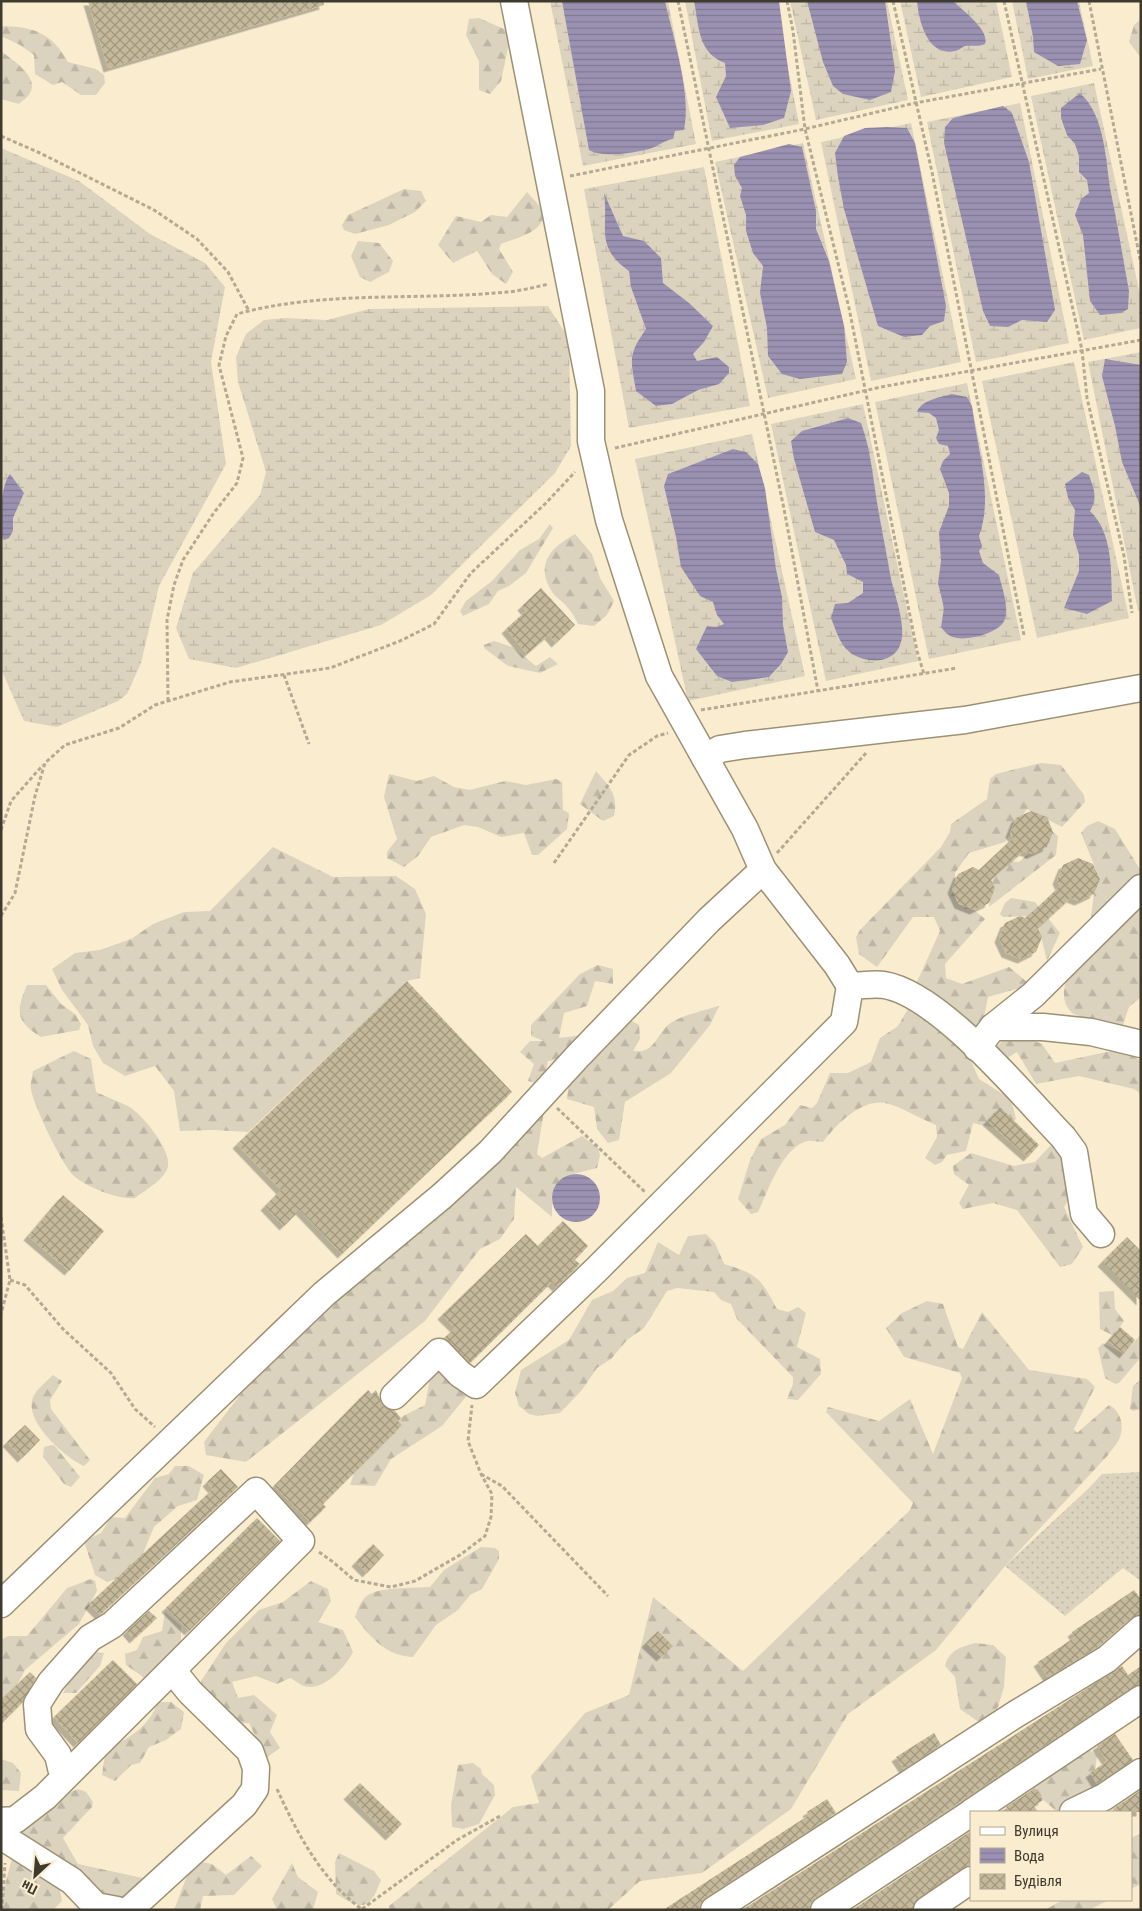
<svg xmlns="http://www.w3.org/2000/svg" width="1142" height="1911" font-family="'Roboto Condensed',sans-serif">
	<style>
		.forest { fill: url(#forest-firs) }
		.wetland { fill: url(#wetland-marsh) }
		.garden { fill: url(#garden-dots) }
		.water { fill: url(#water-rules) }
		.building { fill: url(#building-cross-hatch); filter: url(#shadow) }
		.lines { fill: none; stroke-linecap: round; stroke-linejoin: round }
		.minor-casing { stroke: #9d9175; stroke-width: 29 }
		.path { stroke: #b4aa93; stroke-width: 3; stroke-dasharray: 4 2.5; stroke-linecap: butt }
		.minor { stroke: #fff; stroke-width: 26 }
	</style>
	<defs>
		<pattern id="forest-firs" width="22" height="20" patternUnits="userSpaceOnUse" patternTransform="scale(1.25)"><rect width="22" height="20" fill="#dcd3be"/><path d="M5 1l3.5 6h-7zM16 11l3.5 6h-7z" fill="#beb6a4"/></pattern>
		<pattern id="wetland-marsh" width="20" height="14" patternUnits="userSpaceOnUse" patternTransform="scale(1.25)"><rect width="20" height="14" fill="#dcd3be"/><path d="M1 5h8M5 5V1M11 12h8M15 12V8" fill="none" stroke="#beb6a4"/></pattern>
		<pattern id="garden-dots" width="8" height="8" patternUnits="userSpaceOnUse" patternTransform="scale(1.25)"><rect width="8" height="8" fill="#dcd3be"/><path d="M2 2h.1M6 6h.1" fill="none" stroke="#beb6a4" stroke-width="1.8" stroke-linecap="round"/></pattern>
		<pattern id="water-rules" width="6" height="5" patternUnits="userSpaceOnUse" patternTransform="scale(1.25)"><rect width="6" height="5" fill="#9b92b3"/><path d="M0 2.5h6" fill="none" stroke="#807892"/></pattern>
		<pattern id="building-cross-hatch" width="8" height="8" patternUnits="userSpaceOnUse" patternTransform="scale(1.25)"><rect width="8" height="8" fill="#c5b99b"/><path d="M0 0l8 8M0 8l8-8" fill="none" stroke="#a1977f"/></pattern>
		<filter id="shadow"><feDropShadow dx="-4.5" dy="4.5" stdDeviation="0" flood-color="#0004"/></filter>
	</defs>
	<rect width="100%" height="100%" fill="#faedcf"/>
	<g class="forest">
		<polygon points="479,18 504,29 510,38 501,81 490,94 479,90 479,61 466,35 469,19"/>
		<polygon points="1141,19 1141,58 1129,42 1134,25"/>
		<path d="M1 26C34 27 51 32 68 62L96 69 104 75 105 83 96 95H81L62 82 53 85 35 74 34 55 20 45 1 36Z"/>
		<path d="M1 51C11 59 40 77 30 93 28 97 22 101 19 104L1 99Z"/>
		<polygon points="404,189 421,191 426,201 415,212 389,225 355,234 344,230 342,225 348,215"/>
		<path d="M527 192C531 197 537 202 540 207 553 231 515 238 501 244L499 249 513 272 506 284 492 274 477 251 453 263 438 245 456 216 481 222 491 215 507 217Z"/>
		<polygon points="358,241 379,243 393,261 389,272 370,282 360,277 351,256"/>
		<polygon points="550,524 553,528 526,573 509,586 498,591 489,604 463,616 460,611 466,601 492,581 520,550 539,539"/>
		<path d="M575 534 592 554 600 578 614 601 607 615 594 626 578 624C575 618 572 612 567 607 563 601 554 597 551 590 535 563 552 547 575 534Z"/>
		<polygon points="494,641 512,647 536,666 550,657 558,664 540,673 508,666 484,648 484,645"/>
		<polygon points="1041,763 1061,765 1084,795 1085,802 1062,827 1027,809 1005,842 969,853 955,873 956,900 959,904 974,910 985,919 945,964 946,978 962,984 1009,967 1027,982 1027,986 988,997 981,1033 916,984 940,931 934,917 913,917 877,967 859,954 856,937 860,930 941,847 950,832 951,824 987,799 990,779 996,774"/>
		<path d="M596 771C609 786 619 795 614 816L603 821 580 804Z"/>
		<polygon points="389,774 417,781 434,776 454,787 470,790 505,781 526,785 556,779 562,782 563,810 569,813 567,829 538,855 532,855 524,833 501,837 478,827 464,825 431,837 418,856 404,867 387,858 387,852 397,839 384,797"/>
		<polygon points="1098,821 1115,829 1141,871 1141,876 1094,920 1091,917 1094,894 1100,879 1081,833 1087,826"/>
		<polygon points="1053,832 1058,836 1056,855 989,907 995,859 1019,862"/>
		<polygon points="273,847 333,877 396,876 415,889 426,914 420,978 407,981 248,1132 214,1130 180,1131 174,1091 155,1066 125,1076 103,1063 93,1046 88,1025 62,990 52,969 75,953 100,950 131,939 153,924 184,912 210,911"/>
		<polygon points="1011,898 1035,902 1060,933 1047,961 1036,916 1003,917 1000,914 1005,903"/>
		<path d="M1141 907V997L1129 1007 1120 1034 1072 1013C1039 979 1117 925 1141 907Z"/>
		<polygon points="598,965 613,969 613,984 595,981 587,1006 564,1013 559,1038 583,1035 567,1059 548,1061 543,1085 528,1081 534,1064 520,1052 530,1041 544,1041 531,1036 531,1025 580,974"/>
		<path d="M27 985H46L61 1004 75 1014 81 1024 79 1030 41 1037C15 1021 16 1011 27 985Z"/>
		<path d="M719 1006 710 1025 671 1073 625 1102 619 1140 608 1143 597 1129 594 1107 567 1099 569 1081 587 1068 616 1021 629 1019 639 1025 640 1039 633 1051C654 1054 656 1036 668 1025 678 1016 706 1010 719 1006Z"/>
		<path d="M909 1007 918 1011 967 1052 979 1079 1011 1099 1016 1119 1004 1130 973 1123 966 1151 947 1155 942 1162 935 1165 925 1158 937 1137 936 1125C921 1119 900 1106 885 1103 861 1099 836 1125 823 1142 819 1142 812 1140 807 1141 782 1148 768 1191 758 1212L751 1214 738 1199 750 1160 761 1139 785 1125 800 1105 812 1108 817 1103 830 1073H848L871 1062 880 1038 898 1026Z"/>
		<polygon points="1015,1033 1042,1044 1055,1063 1121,1049 1141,1061 1141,1094 1134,1089 1079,1076 1036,1084 1017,1052 998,1064 989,1053 1011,1034"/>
		<path d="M74 1051 91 1059 96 1092C106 1097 118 1101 128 1106 142 1114 171 1149 168 1166 166 1179 145 1190 135 1198 119 1200 86 1187 74 1176 62 1165 35 1108 31 1090 30 1085 32 1077 33 1071Z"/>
		<polygon points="545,1105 537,1154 542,1158 582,1136 598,1148 600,1155 597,1168 565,1176 552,1196 552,1217 516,1187 514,1219 500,1239 480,1249 425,1321 246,1462 206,1455 204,1442 298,1319"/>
		<polygon points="1050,1146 1079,1150 1078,1184 1064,1207 1083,1247 1072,1264 1060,1267 1017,1210 993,1203 963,1209 959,1203 969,1185 954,1174 953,1166 971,1153 1014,1166 1035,1162"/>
		<path d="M706 1234 715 1243 724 1264C758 1274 761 1279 777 1309L788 1312 798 1307 806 1313 797 1347 820 1359 821 1374 798 1400 787 1399 793 1384V1377L737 1319 731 1304 721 1300 714 1292 677 1288 667 1291 644 1328 627 1340 611 1359 597 1368 582 1390 560 1413 537 1416 529 1414 519 1406 515 1393 521 1370 569 1340 592 1300 613 1291 627 1278 645 1273 658 1242 679 1255 688 1236Z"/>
		<polygon points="1114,1291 1115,1309 1124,1321 1114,1336 1100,1329 1099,1292"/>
		<path d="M927 1301 943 1304 958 1347 963 1349 982 1312 1029 1370 1087 1379 1095 1387 1074 1429 1077 1433 1109 1405C1121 1411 1124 1425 1120 1437 1118 1443 1112 1449 1109 1454L1005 1566 936 1650 848 1714 791 1809 702 1873 640 1881 608 1910H390L389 1906 513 1807 539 1803 531 1776 585 1713 629 1695 653 1597 743 1671 910 1510 913 1503 826 1412 828 1407 879 1421 910 1399 933 1454 962 1378 960 1373 904 1357 886 1328 902 1313Z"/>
		<polygon points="1141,1334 1141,1357 1119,1383 1115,1384 1105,1378 1098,1348 1103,1343 1124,1354"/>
		<polygon points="439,1362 469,1393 442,1426 391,1459 375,1486 350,1485 360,1455 403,1416 425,1405 431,1373"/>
		<path d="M53 1375 62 1381 50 1400 51 1409 90 1460 84 1466C65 1457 21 1420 34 1395 38 1388 47 1381 53 1375Z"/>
		<polygon points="1141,1379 1141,1409 1133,1411 1130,1409 1133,1386"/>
		<polygon points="54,1445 80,1477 71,1487 64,1484 43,1457 44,1447"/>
		<polygon points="175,1466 189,1466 204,1475 197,1500 178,1506 154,1527 141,1558 116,1579 107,1582 95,1575 84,1541 101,1533 111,1517 125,1518 155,1478 169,1474"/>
		<path d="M481 1547 495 1548 499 1551V1559L482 1589 470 1595 458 1610 436 1625 413 1657C386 1656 371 1638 355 1617 358 1609 361 1598 370 1594 384 1587 414 1588 430 1587L444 1570Z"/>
		<polygon points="91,1579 95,1581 97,1591 79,1624 25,1670 1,1715 1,1640 8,1636 27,1636 67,1588"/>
		<path d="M311 1581 328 1589 331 1601 318 1622 343 1630 353 1652C346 1666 324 1692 304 1686 299 1684 294 1680 290 1678L277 1684 256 1676 232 1682 238 1698 254 1695 277 1715 270 1732 280 1748 266 1758 249 1723 228 1724 203 1699 201 1681 226 1643 259 1610 283 1602Z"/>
		<polygon points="165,1612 181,1626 181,1643 146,1679 126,1665 125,1654 137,1650 143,1637 162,1631"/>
		<path d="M975 1643 993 1645 1006 1657 1004 1687 998 1707 983 1725 960 1709 955 1677 945 1666C949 1650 961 1647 975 1643Z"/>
		<polygon points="95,1652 104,1653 100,1666 76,1693 63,1693 83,1658"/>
		<path d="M158 1702H171L184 1712 181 1729 166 1740 149 1747 140 1763 131 1765 115 1781 102 1775 106 1748C130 1739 149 1726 158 1702Z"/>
		<polygon points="1085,1746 1097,1756 1094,1779 1098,1786 1092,1806 1056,1811 1031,1789 1032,1785"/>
		<polygon points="1,1759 13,1763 21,1773 19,1791 1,1790"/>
		<polygon points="473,1763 481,1769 482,1774 494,1785 495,1795 479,1824 463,1829 452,1827 451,1805 458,1765"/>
		<polygon points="78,1789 86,1792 93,1802 92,1807 63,1838 78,1864 152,1880 155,1888 101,1910 11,1843 29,1808"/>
		<polygon points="1141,1833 1141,1884 1131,1889 1131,1838"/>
		<path d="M339 1853 374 1871 381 1880C369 1910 364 1911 336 1894L335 1862Z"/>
		<polygon points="251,1856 262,1866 234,1895 203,1896 200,1910 174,1910 193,1860 212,1864 226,1875"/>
		<polygon points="12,1858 58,1881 62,1901 53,1910 3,1910 3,1893"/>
		<polygon points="292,1863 298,1877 318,1892 313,1910 277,1910 272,1899"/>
		<polygon points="1062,1900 1109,1900 1089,1910 1045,1910"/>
	</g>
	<g class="wetland">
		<polygon points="550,1 668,1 696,144 583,166"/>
		<polygon points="685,1 775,1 799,124 712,141"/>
		<polygon points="790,1 887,1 908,100 816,120"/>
		<polygon points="900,1 996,1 1012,77 921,97"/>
		<polygon points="1012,1 1079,1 1093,66 1028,79"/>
		<polygon points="1094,83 1141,299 1141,328 1084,340 1031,96"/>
		<polygon points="1020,103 1069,343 976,362 927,122"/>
		<polygon points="911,123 961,362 871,381 821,142"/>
		<polygon points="803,143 856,379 768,398 715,162"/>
		<polygon points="1,148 79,181 150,234 205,263 225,287 211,362 226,464 159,586 141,663 127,694 118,701 57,727 24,721 1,669"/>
		<polygon points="704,167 750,406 629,428 584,189"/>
		<polygon points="548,306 569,339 571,446 555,473 431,595 381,625 236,668 189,659 176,628 193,573 260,495 266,472 238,382 236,357 246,334 264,320 285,318 327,320 369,309"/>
		<polygon points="1141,352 1141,610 1138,611 1088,362"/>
		<polygon points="1074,362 1129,618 1037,638 982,381"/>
		<polygon points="967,383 1021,640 929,659 875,402"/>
		<polygon points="863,404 918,661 826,681 771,424"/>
		<polygon points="752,434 805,676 688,701 635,459"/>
	</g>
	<polygon class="garden" points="1141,1472 1141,1581 1123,1568 1065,1616 1005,1566 1088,1489 1102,1474"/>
	<g class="water">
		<path d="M562 1H665C673 37 692 96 684 130L675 131 673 139C665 140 660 145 652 148 637 153 602 158 589 150Z"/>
		<path d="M694 1H779L791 91 784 118 763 125 730 128 716 97 726 76 725 63C698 53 699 27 694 1Z"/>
		<polygon points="807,1 885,1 895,71 891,92 870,100 843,94 833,86 823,62"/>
		<path d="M917 1H953C963 11 990 30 985 44 978 47 972 45 965 46 962 47 958 51 955 51 927 57 919 21 917 1Z"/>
		<polygon points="1026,1 1077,1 1087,40 1080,64 1058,66 1034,52 1033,37"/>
		<path d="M1080 93C1106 117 1105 160 1111 193 1118 226 1123 259 1129 291L1128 309 1121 313 1100 315 1090 301 1083 235 1075 215 1081 199 1089 193 1087 180 1079 172V156L1075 144 1067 135 1061 118V108Z"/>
		<polygon points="1003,106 1012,113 1029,162 1055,310 1047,322 1022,320 1008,327 990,326 983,311 944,143 945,127 953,118"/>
		<polygon points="887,127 907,128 915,143 946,306 944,321 930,326 922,335 904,337 878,326 844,209 838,177 835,153 844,136 865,128"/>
		<polygon points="789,144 802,147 816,211 816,229 829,261 844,326 847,362 842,374 800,379 782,374 768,356 767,328 760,293 763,266 753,253 746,231 746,215 740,196 742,188 735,176 734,165 740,157"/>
		<path d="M604 193 623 236 644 241 661 258 663 283 689 303 713 326 704 342 693 354 697 361 717 357 729 367V373L719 384 698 390 672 404 656 406 636 391C631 360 627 356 646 329L631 287 629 271C594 246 609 229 604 193Z"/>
		<polygon points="1105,359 1141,365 1141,508 1122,462 1115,426 1102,376"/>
		<path d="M952 394 967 397 972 406C977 448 994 496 979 536L982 546 979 551 983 563 999 575C1002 588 1009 606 1005 619 1001 633 965 642 953 637 947 635 945 632 941 627L944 608 938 583 941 561 939 532 949 506V493L940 469 943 461 950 454 948 446 939 444 936 438 939 430 936 418 929 413 917 412C921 400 941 397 952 394Z"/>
		<path d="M848 418 861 423C871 450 873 479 878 508 882 532 887 555 891 579 895 596 906 625 901 642 897 659 879 663 864 659 842 653 839 638 831 618L835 604 848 603 863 593V582L847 574 846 565 834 540 815 532 794 459 791 441 802 431Z"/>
		<polygon points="733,449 746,452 758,464 765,488 776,569 782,597 783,625 788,652 781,664 769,677 732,682 717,676 696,649 707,626 716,627 724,624 717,615 713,602 700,596 681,567 676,537 664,486 668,474"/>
		<path d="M1082 472 1089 475C1094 489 1098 498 1090 511 1113 533 1111 570 1112 601L1087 614 1064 608 1079 571V555L1073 535 1075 510 1068 498 1065 484Z"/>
		<path d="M10 474 24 493 13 518V531L9 538 4 540 1 536C1 519 0 486 10 474Z"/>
		<circle cx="576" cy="1198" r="24"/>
	</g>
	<g class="building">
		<polygon points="88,1 323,1 324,5 108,68"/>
		<polygon points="541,588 575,625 556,643 549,635 527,654 506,629 526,611 522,606"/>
		<polygon points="1031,811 1047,817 1053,832 1047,847 1032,854 1024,851 1002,869 991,880 995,888 989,903 974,910 959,904 952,889 958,874 973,867 979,870 1013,838 1010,833 1016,818"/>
		<polygon points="1078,858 1093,864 1100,879 1094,894 1079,901 1071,898 1038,928 1042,937 1036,952 1022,959 1006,953 999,938 1005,923 1020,916 1025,918 1039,906 1060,886 1057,880 1063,865"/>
		<polygon points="407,981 512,1092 342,1254 300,1210 284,1226 265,1206 281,1190 237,1144"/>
		<polygon points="1000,1107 1039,1145 1028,1157 987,1121"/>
		<polygon points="63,1195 104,1231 69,1271 28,1236"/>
		<polygon points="563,1221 588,1246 575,1260 580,1264 557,1287 552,1282 470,1363 444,1338 455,1328 442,1315 526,1234 538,1246"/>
		<polygon points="1127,1237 1141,1251 1141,1301 1102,1262"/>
		<polygon points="1120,1327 1135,1340 1124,1354 1108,1341"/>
		<polygon points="368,1390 372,1394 376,1390 383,1406 395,1411 401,1418 398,1421 402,1425 323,1504 326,1507 310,1522 274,1486"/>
		<polygon points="25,1425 40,1440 22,1458 7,1442"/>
		<polygon points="221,1469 238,1487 100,1615 89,1604 213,1489 207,1482"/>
		<polygon points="257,1518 280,1541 189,1631 166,1608"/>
		<polygon points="373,1544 384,1555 367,1573 356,1562"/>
		<polygon points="1134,1590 1141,1599 1141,1614 1131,1618 1098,1647 1048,1677 1038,1662 1075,1637 1072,1632"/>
		<polygon points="149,1611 157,1618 134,1639 127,1631"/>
		<polygon points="658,1631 673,1646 661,1657 646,1643"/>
		<polygon points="113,1660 137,1684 78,1743 54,1717"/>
		<polygon points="1122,1666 1128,1675 1141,1666 1141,1684 1133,1687 816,1897 811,1903 809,1910 742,1910"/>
		<polygon points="30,1672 36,1678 22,1703 1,1724 1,1700"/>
		<polygon points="934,1733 941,1745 904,1769 896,1757"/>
		<polygon points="1115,1734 1133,1760 1097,1784 1090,1773 1107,1761 1097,1746"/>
		<polygon points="360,1783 402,1824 390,1836 348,1795"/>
		<polygon points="1035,1788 1043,1800 1034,1806 1038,1812 1010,1812 1006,1807"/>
		<polygon points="1141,1790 1141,1812 1116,1812 1113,1809"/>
		<polygon points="827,1799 836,1813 706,1897 701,1903 699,1910 663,1910 809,1815 807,1812"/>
		<polygon points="971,1831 971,1865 963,1868 919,1898 912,1910 852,1910"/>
	</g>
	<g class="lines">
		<g class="minor-casing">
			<g id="minor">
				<polyline points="514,1 591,391 591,441 609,520 659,676 745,829 763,870 837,965 850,986"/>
				<polyline points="705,758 720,749 745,745 965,720 1141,688"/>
				<polyline points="993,1027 1043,1027 1091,1032 1141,1044"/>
				<polyline points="977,1048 993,1027 1033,995 1141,888"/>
				<path d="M394 1396 439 1352 460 1374 476 1385 597 1269 844 1022 850 986C861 986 874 983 884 985 940 994 1023 1096 1063 1137L1074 1152 1084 1214 1101 1234"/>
				<polyline points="1,1604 324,1294 442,1196 490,1152 578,1056 709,920 763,870"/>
				<polyline points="972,1812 1141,1699"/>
				<polyline points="1073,1812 1104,1797 1141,1772"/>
				<polyline points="1,1821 15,1820 45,1797 301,1541 256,1491 112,1625 90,1638 51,1682 37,1704 39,1729 58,1755 63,1776"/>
				<polyline points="1,1836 72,1881 96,1906 117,1910"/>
				<polyline points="129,1910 244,1805 255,1789 256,1768 250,1751 190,1692 173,1671"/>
				<polyline points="714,1910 1016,1714 1107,1659 1141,1629"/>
				<polyline points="824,1910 971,1813"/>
				<polyline points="927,1910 971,1880"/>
			</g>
		</g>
		<g class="path">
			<polyline points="678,1 784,509 818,691"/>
			<polyline points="787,1 793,31 805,129 849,308 917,651 924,674"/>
			<polyline points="893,1 932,172 1024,635"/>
			<polyline points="1004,1 1082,350 1087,398 1124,556 1132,613"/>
			<polyline points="1089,1 1141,264"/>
			<polyline points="1,136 40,153 154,210 197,239 228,272 249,311"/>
			<polyline points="570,176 805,129 915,103 1101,69"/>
			<polyline points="615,448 881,387 1141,340"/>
			<polyline points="284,675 309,744"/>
			<path d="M168 701 167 620 174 585 183 560 213 514 237 483 243 458 219 365 226 336 237 314C324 290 418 301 507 292 521 291 535 287 549 284"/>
			<polyline points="701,710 957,668"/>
			<polyline points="1,830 11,801 43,765"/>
			<polyline points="777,853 866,753"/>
			<polyline points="554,863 629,755 657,736 668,733"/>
			<polyline points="1,916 15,893 35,796 45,763 65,745 119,728 155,705 230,682 330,668 400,641 434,624 471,573 546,503 575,472"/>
			<polyline points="557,1108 645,1192"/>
			<polyline points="1,1217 10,1280 1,1314"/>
			<polyline points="10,1280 25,1285 63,1329 111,1373 135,1409 155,1427"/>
			<polyline points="481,1474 502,1486 608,1596"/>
			<polyline points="319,1552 333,1562 354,1580 391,1587 415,1581 460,1555 485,1536 491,1517 492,1494 481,1474 468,1441 472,1405"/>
			<path d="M277 1789C297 1833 322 1881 363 1910"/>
			<polyline points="362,1909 457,1840 500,1816"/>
			<polyline points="2,1910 5,1863"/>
		</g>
		<use href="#minor" class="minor"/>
	</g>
	<rect width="1142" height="1911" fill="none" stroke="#3f3a2e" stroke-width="5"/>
	<rect x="970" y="1811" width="162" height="90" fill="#faedcf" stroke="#afa58f"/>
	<rect x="980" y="1827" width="25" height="8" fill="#ffffff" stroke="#afa58f"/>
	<text x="1014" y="1836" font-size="15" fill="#3f3a2e">Вулиця</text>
	<rect x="980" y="1848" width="25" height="15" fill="url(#water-rules)" stroke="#afa58f"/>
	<text x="1014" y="1861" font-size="15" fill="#3f3a2e">Вода</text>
	<rect x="980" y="1874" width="25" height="15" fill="url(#building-cross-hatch)" stroke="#afa58f"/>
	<text x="1014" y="1886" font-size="15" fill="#3f3a2e">Будівля</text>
	<g transform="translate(35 1876) rotate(206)" stroke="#faedcf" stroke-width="4" paint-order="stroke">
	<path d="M0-4L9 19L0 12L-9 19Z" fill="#3f3a2e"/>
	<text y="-8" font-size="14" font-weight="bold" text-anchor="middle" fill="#3f3a2e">Пн</text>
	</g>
</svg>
